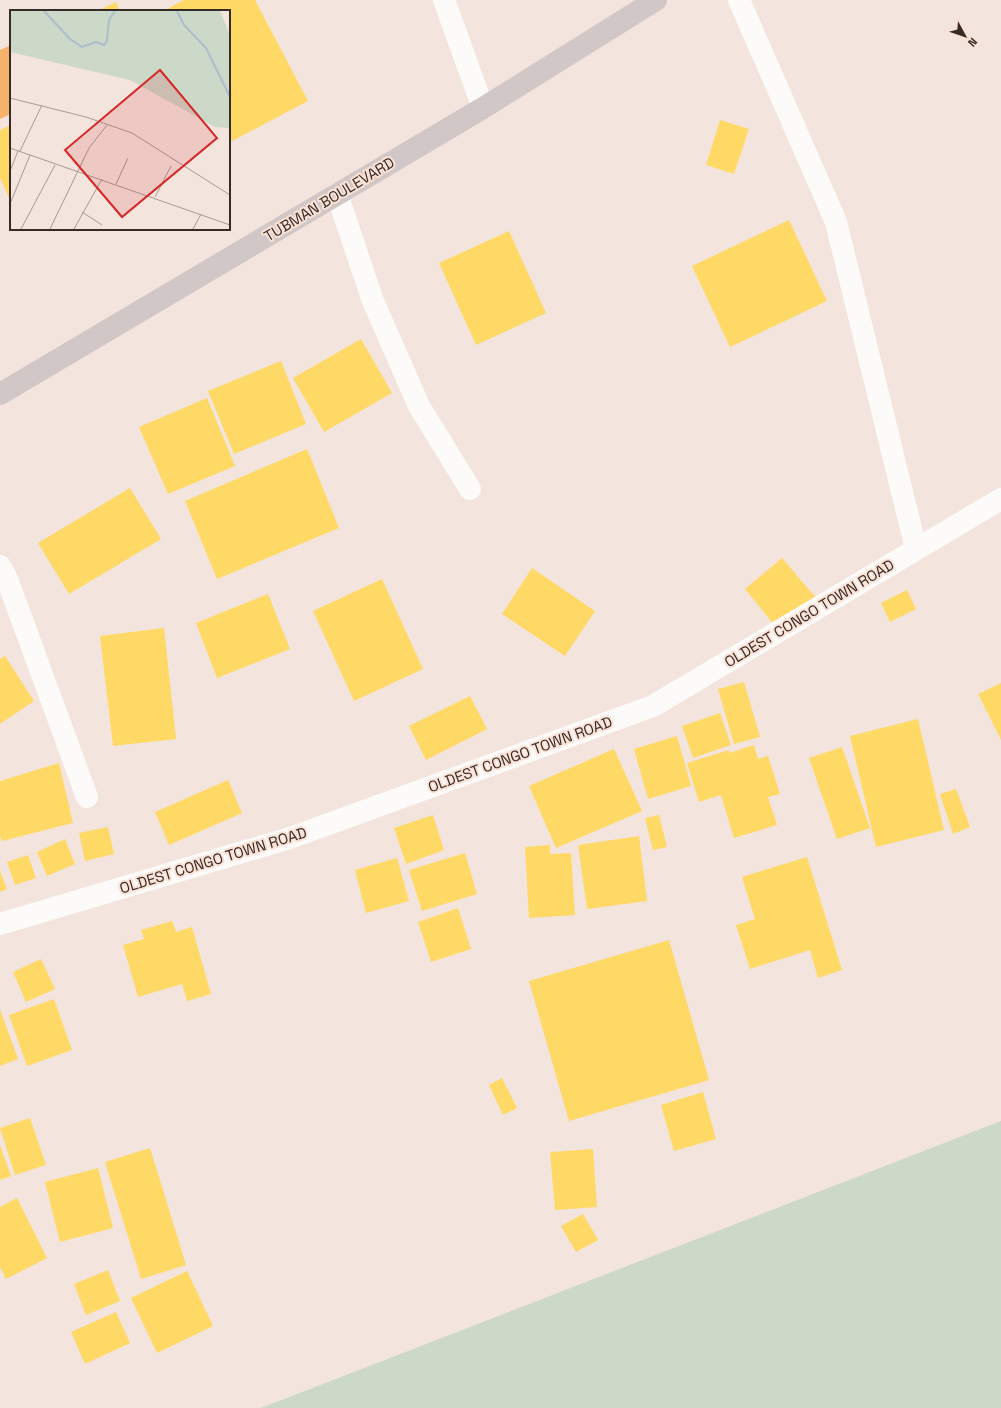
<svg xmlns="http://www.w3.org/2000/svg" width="1001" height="1408" font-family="'Space Grotesk',sans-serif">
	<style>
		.green { fill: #ccd8c8 }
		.homes { fill: #ffd966 }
		.health { fill: #f6b26b }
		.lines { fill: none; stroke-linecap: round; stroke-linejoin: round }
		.minor { stroke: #fdfbfa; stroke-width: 22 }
		.trunk { stroke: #d0c7c6; stroke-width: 22 }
		.labels { text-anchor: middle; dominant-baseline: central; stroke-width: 4; stroke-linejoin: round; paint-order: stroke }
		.street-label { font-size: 15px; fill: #352c27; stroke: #fbe1d5 }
		.inset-river { fill: none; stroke: #acbdcd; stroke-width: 2 }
		.inset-road { fill: none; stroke: #a79a94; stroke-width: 1 }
		.view { fill: #d62828; fill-opacity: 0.15; stroke: #d62828; stroke-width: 2 }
		.inset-edge { fill: none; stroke: #352c27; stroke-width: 2 }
	</style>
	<rect width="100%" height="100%" fill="#f3e4dd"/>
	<polygon class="green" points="1001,1121 1001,1408 261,1408"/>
	<g class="homes">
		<polygon points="184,0 255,0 308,101 232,141 229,135 229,11 163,11"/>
		<polygon points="116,2 120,11 97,11"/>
		<polygon points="720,120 749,129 734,174 706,165"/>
		<polygon points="11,125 11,202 0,178 0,130"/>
		<polygon points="789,220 827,301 730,347 692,266"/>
		<polygon points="509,231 546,313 476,345 439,263"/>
		<polygon points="361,339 392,393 324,432 293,378"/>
		<polygon points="281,361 306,424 234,454 208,391"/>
		<polygon points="207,398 235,466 168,494 139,427"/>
		<polygon points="307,449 339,528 217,579 185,501"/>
		<polygon points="130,488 161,539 69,594 38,543"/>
		<polygon points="782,558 817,599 779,631 745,589"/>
		<polygon points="532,568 595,611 565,656 502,614"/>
		<polygon points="382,579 423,669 354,701 313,611"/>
		<polygon points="907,590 916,609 890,622 881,603"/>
		<polygon points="268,594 290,649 217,678 196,623"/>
		<polygon points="164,628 176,739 113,746 100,636"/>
		<polygon points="5,656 34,701 0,724 0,659"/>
		<polygon points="744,682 760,737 734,744 718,689"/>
		<polygon points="1001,683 1001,740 978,694"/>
		<polygon points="470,696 487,729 426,760 409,726"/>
		<polygon points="720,713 731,745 693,758 682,726"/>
		<polygon points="918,719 944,830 876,847 850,736"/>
		<polygon points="677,736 691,786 648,799 634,749"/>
		<polygon points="754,745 758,759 768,756 780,794 768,797 777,825 734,838 721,795 699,802 687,763 729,750 729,753"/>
		<polygon points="842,747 870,828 837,839 809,758"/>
		<polygon points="614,749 642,811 556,848 529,786"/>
		<polygon points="59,763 73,823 2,841 0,836 0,781"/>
		<polygon points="228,780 242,813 169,845 155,812"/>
		<polygon points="956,789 970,827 953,834 940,794"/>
		<polygon points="433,815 444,850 406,864 394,828"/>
		<polygon points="659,815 667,847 653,850 645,818"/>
		<polygon points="108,827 114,854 85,861 79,833"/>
		<polygon points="639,836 647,901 587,909 578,845"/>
		<polygon points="65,839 75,864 47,876 37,852"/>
		<polygon points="550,845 550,854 571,853 575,915 529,918 525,847"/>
		<polygon points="465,853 477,894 422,911 409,870"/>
		<polygon points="28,855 36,878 15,885 7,862"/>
		<polygon points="807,857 842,970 818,978 810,950 750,969 736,925 755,919 742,877"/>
		<polygon points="397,858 409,901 366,913 355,870"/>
		<polygon points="0,871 7,889 0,892"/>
		<polygon points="458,908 471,949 431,962 418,922"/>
		<polygon points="172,921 176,932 192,927 211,994 187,1001 182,984 138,997 123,945 144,939 141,930"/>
		<polygon points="669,940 709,1080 569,1121 529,981"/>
		<polygon points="41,959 55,989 26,1002 13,972"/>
		<polygon points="54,999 72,1050 27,1066 9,1015"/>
		<polygon points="0,1009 18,1059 0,1066"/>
		<polygon points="502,1078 517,1108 503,1115 489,1085"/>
		<polygon points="703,1092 716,1139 674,1151 661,1105"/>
		<polygon points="30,1118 46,1165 15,1175 0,1128"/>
		<polygon points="0,1145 11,1176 0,1180"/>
		<polygon points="150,1148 186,1265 141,1279 105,1162"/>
		<polygon points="593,1149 597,1207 555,1210 550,1152"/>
		<polygon points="98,1168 113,1228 60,1242 45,1182"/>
		<polygon points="17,1198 47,1258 6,1279 0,1267 0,1207"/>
		<polygon points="583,1214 598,1240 576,1252 561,1226"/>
		<polygon points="108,1270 120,1301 86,1315 74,1284"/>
		<polygon points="187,1271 213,1326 157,1353 131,1298"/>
		<polygon points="116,1312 130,1343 85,1364 71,1332"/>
	</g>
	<polygon class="health" points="11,45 11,114 0,119 0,50"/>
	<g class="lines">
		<g class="minor">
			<polyline points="444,0 483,108"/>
			<polyline points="739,0 836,222 916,549"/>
			<polyline points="337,194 373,301 419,406 470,489"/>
			<polyline points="0,566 7,579 87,797"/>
			<polyline points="0,924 290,838 653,706 1001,499"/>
		</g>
		<polyline class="trunk" points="0,394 483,108 656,0"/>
	</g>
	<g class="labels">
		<g class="street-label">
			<text transform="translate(329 199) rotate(-31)">TUBMAN BOULEVARD</text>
			<text transform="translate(809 613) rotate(-31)">OLDEST CONGO TOWN ROAD</text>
			<text transform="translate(520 754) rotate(-20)">OLDEST CONGO TOWN ROAD</text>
			<text transform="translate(213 860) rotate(-17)">OLDEST CONGO TOWN ROAD</text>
		</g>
	</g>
	<g transform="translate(10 10)">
		<rect width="220" height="220" fill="#f3e4dd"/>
		<path d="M0 1H210L220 25V118L205 117 120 70 0 42Z" fill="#ccd8c8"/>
		<path class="inset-river" d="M34 1 60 29 72 37 86 32 94 35 97 31 99 10 105 1M167 1 174 15 196 38 220 87"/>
		<path class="inset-road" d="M0 88 76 107 122 123 220 185M0 138 220 215M10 141 32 95M0 161 8 141M106 174 118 148M145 187 161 156M0 194 20 145M72 202 92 215M11 219 45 155M40 219 79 138 97 115M64 219 92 169M183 219 191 204"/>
		<path class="view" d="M150 60 207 128 112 207 55 140Z"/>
		<rect width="220" height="220" class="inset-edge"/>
	</g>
	<g transform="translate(965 36) rotate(130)" stroke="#fbe1d5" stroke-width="3" paint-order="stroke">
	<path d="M0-3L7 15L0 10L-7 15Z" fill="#352c27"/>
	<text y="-6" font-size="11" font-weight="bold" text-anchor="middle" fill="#352c27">N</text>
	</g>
</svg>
